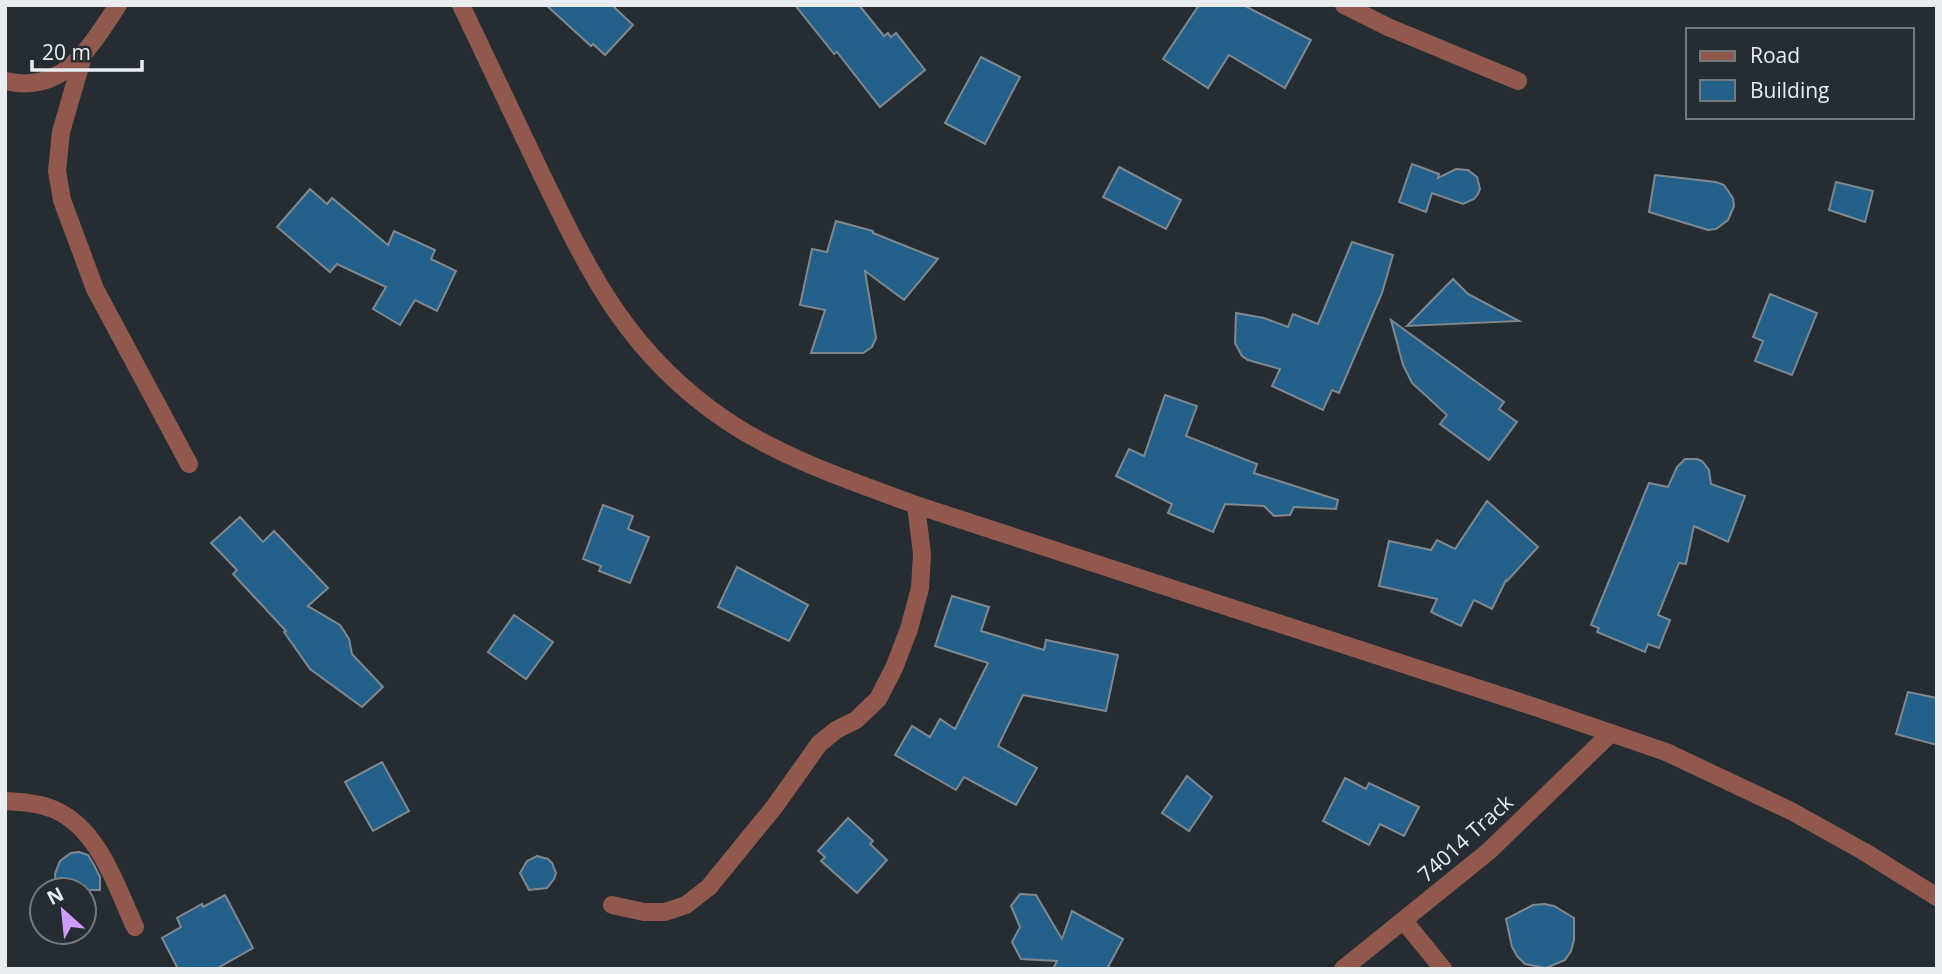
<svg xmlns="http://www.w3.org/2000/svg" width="1942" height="974" font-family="'Open Sans',sans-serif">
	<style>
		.building { fill: #24618a; stroke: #7f888f; stroke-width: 2 }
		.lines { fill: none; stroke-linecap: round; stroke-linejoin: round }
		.service { stroke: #91594d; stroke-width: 18 }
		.minor { stroke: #91594d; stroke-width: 18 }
		.tertiary { stroke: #91594d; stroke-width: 18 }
		.labels { text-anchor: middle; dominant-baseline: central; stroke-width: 6; stroke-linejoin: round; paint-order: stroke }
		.street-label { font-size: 21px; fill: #e9edf1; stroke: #252d33 }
	</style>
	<rect width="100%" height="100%" fill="#252d33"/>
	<g class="building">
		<polygon points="546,5 612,5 633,25 605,55 593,44 591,46"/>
		<polygon points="795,5 859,5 884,36 888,33 891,37 896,33 925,70 880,107 837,52 834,54"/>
		<polygon points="1199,5 1243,5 1311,40 1285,88 1229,55 1208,88 1163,59"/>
		<polygon points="981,57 1020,77 985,144 945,123"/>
		<polygon points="1412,164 1439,174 1438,178 1456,169 1468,170 1477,177 1480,189 1478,194 1474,199 1463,204 1432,193 1426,212 1399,202"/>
		<polygon points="1119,167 1181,200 1166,229 1103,197"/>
		<polygon points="1655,175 1716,182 1724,185 1733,198 1734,206 1728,220 1716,229 1708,230 1649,212"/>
		<polygon points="1836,182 1873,191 1865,222 1829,210"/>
		<polygon points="310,189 327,204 332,198 388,245 394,231 435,250 431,259 456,271 437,311 415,300 400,325 373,309 386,287 337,264 330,272 277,227"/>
		<polygon points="836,221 873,231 873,233 938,259 904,300 865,271 876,338 872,347 863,353 811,353 825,310 800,305 812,249 827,252"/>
		<polygon points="1352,242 1393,255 1382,293 1339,393 1332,390 1323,410 1272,386 1280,369 1248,360 1242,356 1235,343 1236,313 1264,318 1288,327 1293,314 1318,324"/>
		<polygon points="1453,279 1468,294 1519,321 1407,326"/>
		<polygon points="1770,294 1817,313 1792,375 1755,361 1763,341 1753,337"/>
		<polygon points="1391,320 1504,402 1499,409 1517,422 1489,460 1440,424 1447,415 1412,383 1403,365"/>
		<polygon points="1165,395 1197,406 1186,436 1257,464 1254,473 1338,500 1336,509 1294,507 1290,515 1274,516 1264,506 1225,504 1213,532 1168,513 1172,504 1116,476 1129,449 1144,456"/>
		<polygon points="1685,459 1697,459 1702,461 1709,470 1711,484 1745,496 1728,542 1694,526 1686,564 1679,563 1658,615 1670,620 1659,648 1648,644 1645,652 1597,632 1599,628 1591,625 1649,483 1668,487 1677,467"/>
		<polygon points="1487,501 1538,547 1507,581 1506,580 1492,609 1474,600 1461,626 1431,612 1437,599 1379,586 1389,541 1431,550 1437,540 1455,549"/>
		<polygon points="603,505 633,516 628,529 649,537 630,583 599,571 601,566 583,559"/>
		<polygon points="240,517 263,542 274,531 328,588 308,606 340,625 349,639 352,654 383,687 362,707 310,669 284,632 286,631 233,574 237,570 211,543"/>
		<polygon points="737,567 808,605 789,641 718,607"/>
		<polygon points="952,596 989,607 981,631 1044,650 1046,640 1118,655 1106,711 1023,695 998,746 1037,768 1016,805 964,777 956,790 895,755 912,726 930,737 940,719 955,729 988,663 935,646"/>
		<polygon points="514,615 553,642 526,679 488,652"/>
		<polygon points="1908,692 1937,698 1937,745 1896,734"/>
		<polygon points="382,762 409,811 373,831 345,782"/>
		<polygon points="1187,776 1212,797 1189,831 1162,813"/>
		<polygon points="1345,778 1366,789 1369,783 1419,807 1404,836 1380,824 1369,845 1323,821"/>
		<polygon points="848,818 873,841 870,844 887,860 857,893 821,861 825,857 818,851"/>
		<polygon points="79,852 88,855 94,865 100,877 100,890 56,890 55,874 60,861 71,853"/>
		<polygon points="537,856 548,859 552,863 556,873 554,879 547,888 529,890 520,873 527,861"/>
		<polygon points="1020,894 1036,895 1062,939 1072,911 1123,939 1107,969 1053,969 1057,961 1021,959 1012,942 1020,927 1011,906"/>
		<polygon points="225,895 253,948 216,969 178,969 162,938 181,927 177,918 202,904 203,907"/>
		<polygon points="1544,904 1554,906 1574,918 1574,940 1571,951 1565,960 1546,968 1525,964 1517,956 1512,947 1506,919 1533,905"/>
	</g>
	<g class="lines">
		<polyline class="service" points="83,56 61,132 57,171 62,200 95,289 189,464"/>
		<g class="minor">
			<polyline points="1344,5 1388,27 1518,81"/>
			<path d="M5 81C64 95 90 47 118 5"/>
			<path d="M5 801C22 802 38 803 53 809 99 828 116 886 135 927"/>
			<polyline points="612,905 644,912 665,912 686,905 709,887 775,806 819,744 836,730 856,720 878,699 894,668 909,629 920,588 922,554 916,505"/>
			<polyline points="1404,921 1443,969"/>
		</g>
		<g class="tertiary">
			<path d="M461 5C487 60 513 114 539 169 589 272 627 354 727 421 784 459 851 481 916 505L1538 708 1666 752 1791 811 1863 851 1937 897"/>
			<polyline points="1343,969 1489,851 1611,733"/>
		</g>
	</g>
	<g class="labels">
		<g class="street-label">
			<text transform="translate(1465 838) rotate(-42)">74014 Track</text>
		</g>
	</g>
	<rect width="1942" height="974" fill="none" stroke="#e9edf1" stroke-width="14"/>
	<rect x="1686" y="28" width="228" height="91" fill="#252d33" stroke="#737a7f" stroke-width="2"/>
	<rect x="1700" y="51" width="35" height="10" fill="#91594d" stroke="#737a7f" stroke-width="2"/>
	<text x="1750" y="63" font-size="21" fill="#e9edf1">Road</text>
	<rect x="1700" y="80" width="35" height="21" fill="#24618a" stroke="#737a7f" stroke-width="2"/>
	<text x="1750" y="98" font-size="21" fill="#e9edf1">Building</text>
	<g transform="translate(63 911) rotate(333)"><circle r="33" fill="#252d33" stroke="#737a7f" stroke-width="2"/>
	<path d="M0-5L12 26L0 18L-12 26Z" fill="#d09dff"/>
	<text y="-10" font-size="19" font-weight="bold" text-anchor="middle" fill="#e9edf1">N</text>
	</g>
	<path d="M32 60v10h110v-10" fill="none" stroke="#e9edf1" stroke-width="3.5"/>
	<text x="42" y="60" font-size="21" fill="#e9edf1" stroke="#252d33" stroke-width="5" paint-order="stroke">20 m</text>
</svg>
